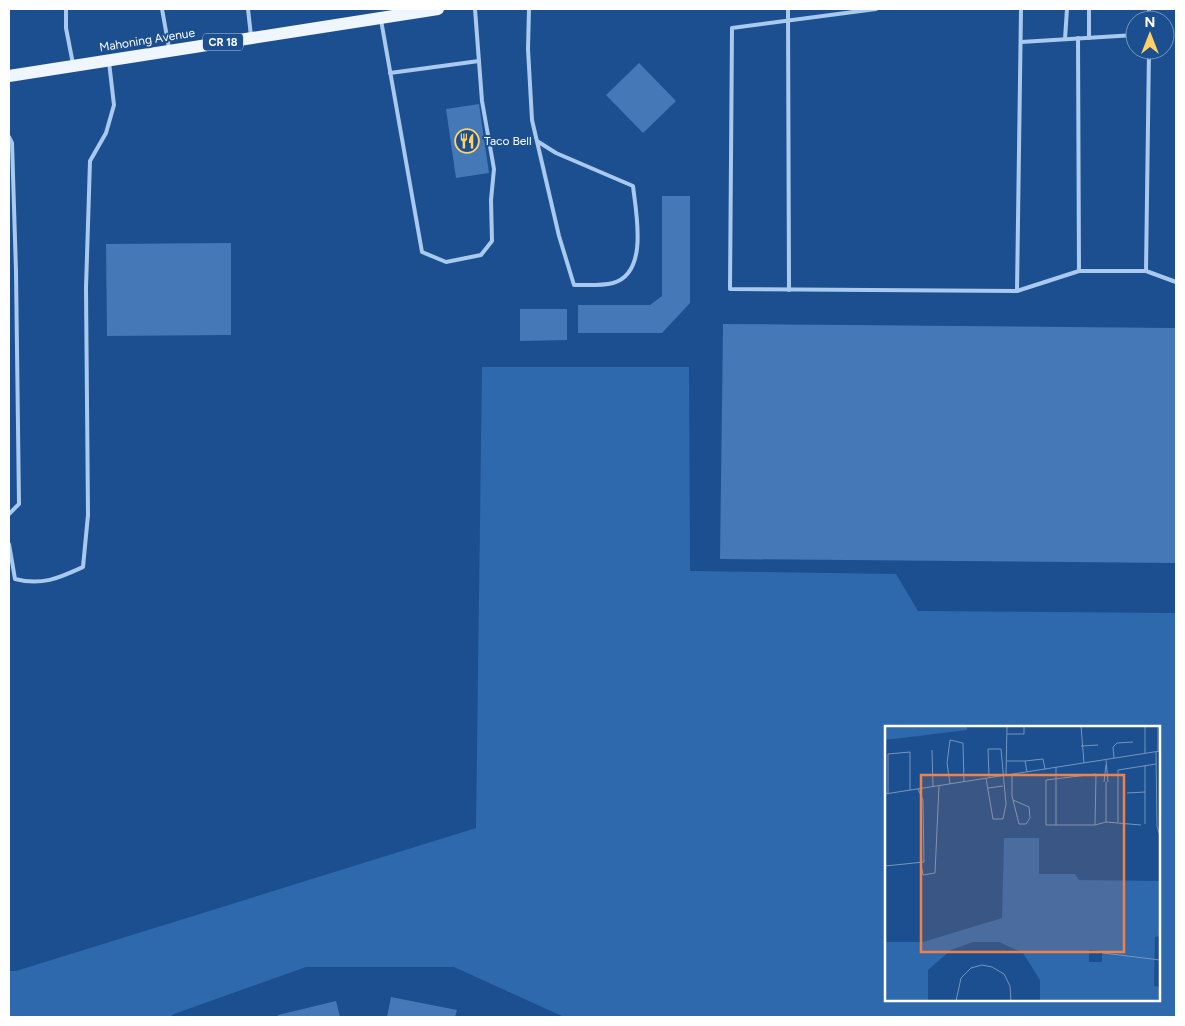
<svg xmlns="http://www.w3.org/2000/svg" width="1185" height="1026" font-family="Figtree,sans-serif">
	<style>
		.green { fill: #2e69ad; fill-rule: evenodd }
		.building { fill: #4478b7 }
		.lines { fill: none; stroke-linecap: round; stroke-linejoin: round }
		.service { stroke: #a9c9ee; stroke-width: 4 }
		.primary { stroke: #f0f6ff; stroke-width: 12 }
		.labels { text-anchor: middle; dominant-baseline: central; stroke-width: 4; stroke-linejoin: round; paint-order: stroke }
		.shield { fill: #1b4f8f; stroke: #bbcadd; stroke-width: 1 }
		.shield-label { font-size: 11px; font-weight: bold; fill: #fff }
		.street-label { font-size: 12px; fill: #fff; stroke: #1b4f8f }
		.poi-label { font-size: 12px; fill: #fff; stroke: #1b4f8f; text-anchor: start }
		.inset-road { fill: none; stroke: #7695bc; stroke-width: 1 }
		.view { fill: #ee8249; fill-opacity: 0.15; stroke: #ee8249; stroke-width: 2.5 }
		.inset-edge { fill: none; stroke: #fff; stroke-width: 2.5 }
	</style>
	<rect width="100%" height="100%" fill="#1b4f8f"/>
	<path class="green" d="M482 367H689L690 571 896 574 918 611 1176 613V1017H564L454 967H306L174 1014 170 1017H9V971H16L476 828ZM886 727H1159V1000H886Z"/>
	<g class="building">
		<polygon points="639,63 676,101 643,133 606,95"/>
		<polygon points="479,104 489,173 456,178 446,109"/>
		<polygon points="662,196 690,196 690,303 662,333 578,333 578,305 650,305 662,296"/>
		<polygon points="231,243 231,335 107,336 106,244"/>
		<polygon points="520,309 567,309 567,340 520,341"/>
		<polygon points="723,324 1176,328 1176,563 720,559"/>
		<polygon points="391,997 457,1010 455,1017 387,1017"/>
		<polygon points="336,1001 340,1017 278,1017 278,1015"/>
	</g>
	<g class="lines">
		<g class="service">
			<polyline points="66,9 66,28 73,64"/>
			<polyline points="162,9 169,48"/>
			<polyline points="248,9 251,36"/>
			<path d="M529 9 528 49 532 120 559 236 574 285C587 285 601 286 613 283 649 273 636 213 633 186L556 153 537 141"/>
			<polyline points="788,9 789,290"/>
			<polyline points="876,9 732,28 730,289 1017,291 1079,271 1146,271 1176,282"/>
			<polyline points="1089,9 1089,38"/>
			<polyline points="1149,9 1149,20"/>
			<polyline points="381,20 422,252 446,262 481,255 492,241 491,200 494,169 482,101 475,9"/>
			<polyline points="1078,38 1079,271"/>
			<polyline points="1065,39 1067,9"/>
			<polyline points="1021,42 1135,35"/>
			<polyline points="390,73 479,61"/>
			<polyline points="9,137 12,143 16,271 19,504 9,514"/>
			<polyline points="1146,271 1149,50"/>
			<polyline points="1017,291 1021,9"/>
			<path d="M9 544 15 579C42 586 59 578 83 567L88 515 86 288 90 161 106 133 114 105 109 62"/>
		</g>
		<polyline class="primary" points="9,76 438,9"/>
	</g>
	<defs>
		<g id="restaurant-ring" transform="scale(1.25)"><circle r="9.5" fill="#1b4f8f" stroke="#ffd166" stroke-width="1.5"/><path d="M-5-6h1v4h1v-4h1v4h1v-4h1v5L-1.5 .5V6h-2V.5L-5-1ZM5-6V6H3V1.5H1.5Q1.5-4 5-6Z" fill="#ffd166"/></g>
	</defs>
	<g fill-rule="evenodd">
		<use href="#restaurant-ring" x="467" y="141"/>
	</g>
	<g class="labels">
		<rect class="shield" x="203" y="33.5" width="40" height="17" rx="4"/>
		<g class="shield-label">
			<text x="223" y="42">CR 18</text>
		</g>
		<g class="street-label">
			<text transform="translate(147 40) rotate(-9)">Mahoning Avenue</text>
		</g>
		<g class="poi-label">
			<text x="484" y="141">Taco Bell</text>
		</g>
	</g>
	<g transform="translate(885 726)">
		<rect width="275" height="275" fill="#1b4f8f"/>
		<path d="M0 0H82V4L0 14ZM119 112H154V148H190L194 154 275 155V210L270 211 269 260 275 261V275H155V254L138 227 114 216H88L66 224 43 244V275H0V216H38L117 192ZM204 224 217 225V236H204Z" fill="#2e69ad" fill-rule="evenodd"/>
		<path class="inset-road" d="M196 0 199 37M122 8H139V0M196 20 213 19M47 24 48 61M271 26 272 100 275 110M273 26V0M260 27V0M229 32 228 21 232 17 248 16M221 34 223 56M122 35H140L142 46M140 35 158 33 160 43M171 41V99M127 48V70L134 98H141L145 92 144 81 128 74M121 49 122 0M101 52 108 93H118L121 78 116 23H103L104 52M219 56 221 39M221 56V96M65 58 62 37 65 14 78 17 79 56M103 62 118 60M242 67 260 66M0 68 275 25M3 68V28L25 26V64M233 96V44L271 38M260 98V40M210 99 211 48 161 54V99H210L221 96 256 99M36 138 38 149 50 147 54 60M0 140 39 136 38 74 33 63M218 227 275 234M71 275 76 252 86 242 97 239 107 241 119 248 125 260 126 275"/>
		<path class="view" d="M36 49H239V226H36Z"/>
		<rect width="275" height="275" class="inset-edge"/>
	</g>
	<rect width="1185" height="1026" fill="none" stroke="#ffffff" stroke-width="20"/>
	<g transform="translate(1150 35)"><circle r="24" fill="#1b4f8f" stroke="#7695bc"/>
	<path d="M0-4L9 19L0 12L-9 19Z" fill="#ffd166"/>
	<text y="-8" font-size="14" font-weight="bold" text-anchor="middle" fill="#ffffff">N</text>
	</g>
</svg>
